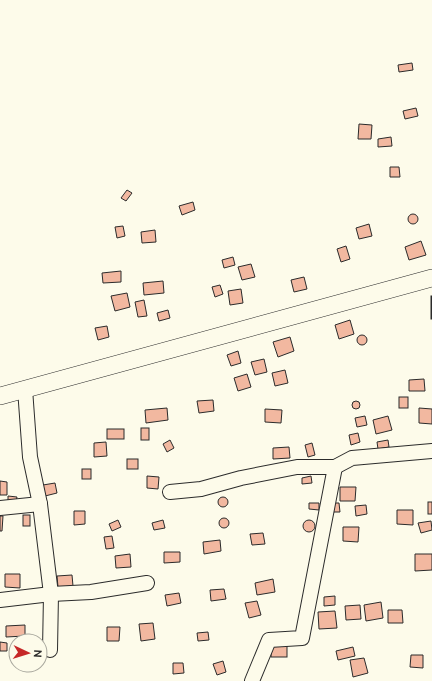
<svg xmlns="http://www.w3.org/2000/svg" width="432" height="681" font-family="Ubuntu,sans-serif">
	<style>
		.building { fill: #f2b8a0; stroke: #2b2b2b }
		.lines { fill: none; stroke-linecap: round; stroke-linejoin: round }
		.minor-casing { stroke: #2b2b2b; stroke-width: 16 }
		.major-casing { stroke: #2b2b2b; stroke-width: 18 }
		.minor { stroke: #fdfbea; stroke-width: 14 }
		.major { stroke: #fdfbea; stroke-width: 17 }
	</style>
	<rect width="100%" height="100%" fill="#fdfbea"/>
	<g class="building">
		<polygon points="412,63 413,70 399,72 398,65"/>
		<polygon points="416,108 418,116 405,119 403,111"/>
		<polygon points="359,124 372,125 371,139 358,139"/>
		<polygon points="391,137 392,146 378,147 378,139"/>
		<polygon points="390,167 399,167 400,177 390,177"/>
		<polygon points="127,190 132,193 126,201 121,198"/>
		<polygon points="193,202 195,210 182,215 179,206"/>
		<circle cx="413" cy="219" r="5"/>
		<polygon points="369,224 372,236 359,239 356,228"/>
		<polygon points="123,226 125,236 117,238 115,227"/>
		<polygon points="155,230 156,242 142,243 141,232"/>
		<polygon points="421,241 426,255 409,260 405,247"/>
		<polygon points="346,246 350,259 341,262 337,249"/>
		<polygon points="233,257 235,265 224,268 222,260"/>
		<polygon points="251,264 255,277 242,280 238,267"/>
		<polygon points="121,271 121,282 103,283 102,273"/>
		<polygon points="304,277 307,289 294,292 291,280"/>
		<polygon points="163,281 164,293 144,295 143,283"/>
		<polygon points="220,285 223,294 215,297 212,287"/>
		<polygon points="241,289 243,303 230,305 228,291"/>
		<polygon points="127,293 130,307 115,311 111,296"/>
		<rect x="431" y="296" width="1" height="23"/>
		<polygon points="144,300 147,316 138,317 135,302"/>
		<polygon points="168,310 170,318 159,321 157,313"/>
		<polygon points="350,320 354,334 339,339 335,325"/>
		<polygon points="107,326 109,337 98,340 95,328"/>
		<circle cx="362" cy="340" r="5"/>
		<polygon points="290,337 294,351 278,357 273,342"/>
		<polygon points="238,351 241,363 231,366 227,355"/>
		<polygon points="264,359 267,372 255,375 251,362"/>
		<polygon points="285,370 288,383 275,386 272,373"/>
		<polygon points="247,374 251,387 238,391 234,378"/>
		<polygon points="424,379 425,391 409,391 409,380"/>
		<rect x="399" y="397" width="9" height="11"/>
		<polygon points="213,400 214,411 199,413 197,401"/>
		<circle cx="356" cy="405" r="4"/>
		<polygon points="167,408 168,420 146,423 145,410"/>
		<polygon points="419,408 432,409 432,424 419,423"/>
		<polygon points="265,409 282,410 281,423 265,422"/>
		<polygon points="365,416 367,425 357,427 355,418"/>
		<polygon points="388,416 392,430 376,434 373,420"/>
		<rect x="141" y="428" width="8" height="12"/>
		<rect x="107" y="429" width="17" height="10"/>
		<polygon points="358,433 360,442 351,445 349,435"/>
		<polygon points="170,440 174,448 167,452 163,444"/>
		<polygon points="388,440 389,447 378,449 377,442"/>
		<polygon points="106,442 107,456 94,457 94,443"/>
		<polygon points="312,443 315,455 308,457 305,445"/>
		<polygon points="289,447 290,458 273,459 273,448"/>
		<rect x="127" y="459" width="11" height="10"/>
		<rect x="82" y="469" width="9" height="10"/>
		<polygon points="147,476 159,477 158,489 147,488"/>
		<polygon points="311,476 312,483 302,484 302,478"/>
		<polygon points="0,481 7,482 7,495 0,495"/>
		<polygon points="55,483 57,493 45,496 43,485"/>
		<polygon points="340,487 356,487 355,501 340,501"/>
		<polygon points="8,496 17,497 16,502 8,501"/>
		<circle cx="223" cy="502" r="5"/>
		<rect x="428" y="502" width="4" height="12"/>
		<polygon points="309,503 319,503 319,510 309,509"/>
		<polygon points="330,503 339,503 340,512 331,512"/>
		<polygon points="366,505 367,514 356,516 355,506"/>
		<polygon points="397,510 413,510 413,525 397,524"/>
		<polygon points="74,511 85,511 85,524 74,525"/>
		<rect x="23" y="515" width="7" height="11"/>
		<polygon points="0,516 3,516 2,531 0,531"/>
		<circle cx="224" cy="523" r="5"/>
		<polygon points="118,520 121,527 112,531 109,524"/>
		<polygon points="163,520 165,528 154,530 152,523"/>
		<circle cx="309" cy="526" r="6"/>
		<polygon points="431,521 432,530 421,533 418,523"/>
		<polygon points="343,527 359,527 358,542 343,541"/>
		<polygon points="263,533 265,544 252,545 250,534"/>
		<polygon points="112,536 114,548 106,549 104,537"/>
		<polygon points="220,540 221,551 204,554 203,542"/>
		<polygon points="164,552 180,552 180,562 164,563"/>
		<polygon points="130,554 131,567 116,568 115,556"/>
		<polygon points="415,554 432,554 432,570 415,571"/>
		<polygon points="5,574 20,574 20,588 5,587"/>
		<polygon points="72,575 73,586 58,587 57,576"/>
		<polygon points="273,579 275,592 257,595 255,583"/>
		<polygon points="224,589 226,599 211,601 210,590"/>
		<polygon points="179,593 181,603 167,606 165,595"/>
		<polygon points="335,596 335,605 324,606 324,597"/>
		<polygon points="257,601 261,615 249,618 245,603"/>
		<polygon points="381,602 383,618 366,621 364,605"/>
		<polygon points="360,605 361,619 346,620 345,606"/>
		<polygon points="388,610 402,610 403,623 388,623"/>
		<polygon points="335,611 337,628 319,629 318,612"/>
		<polygon points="153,623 155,639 141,641 139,624"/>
		<polygon points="25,625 25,636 6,637 6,626"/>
		<polygon points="107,627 120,627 119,641 107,641"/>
		<polygon points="208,632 209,640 198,641 197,633"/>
		<polygon points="0,642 7,643 7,651 0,651"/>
		<rect x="271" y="645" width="16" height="12"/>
		<polygon points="353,647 355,656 338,660 336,651"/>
		<polygon points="411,655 423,655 423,668 410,667"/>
		<polygon points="364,658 368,673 353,677 350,660"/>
		<polygon points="223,661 226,672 217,675 213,664"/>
		<polygon points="173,663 183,663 184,673 173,674"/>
	</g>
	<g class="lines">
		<g class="minor-casing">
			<g id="minor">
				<polyline points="25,389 30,457 40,504 51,594 50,650"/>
				<polyline points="170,492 201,489 241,478 297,467 335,467 352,458 432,451"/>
				<polyline points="0,508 40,504"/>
				<polyline points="0,600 51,594 91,592 147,583"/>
				<polyline points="252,681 269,640 302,638 335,467"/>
			</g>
		</g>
		<g class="major-casing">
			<polyline id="major" points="0,396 432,278"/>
		</g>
		<use href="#minor" class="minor"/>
		<use href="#major" class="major"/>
	</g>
	<g transform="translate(28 653) rotate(94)"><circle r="19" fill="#fdfbea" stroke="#a9a89e"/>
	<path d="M0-3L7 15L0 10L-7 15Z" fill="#c62828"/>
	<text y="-6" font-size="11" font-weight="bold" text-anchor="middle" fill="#2b2b2b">N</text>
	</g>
</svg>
